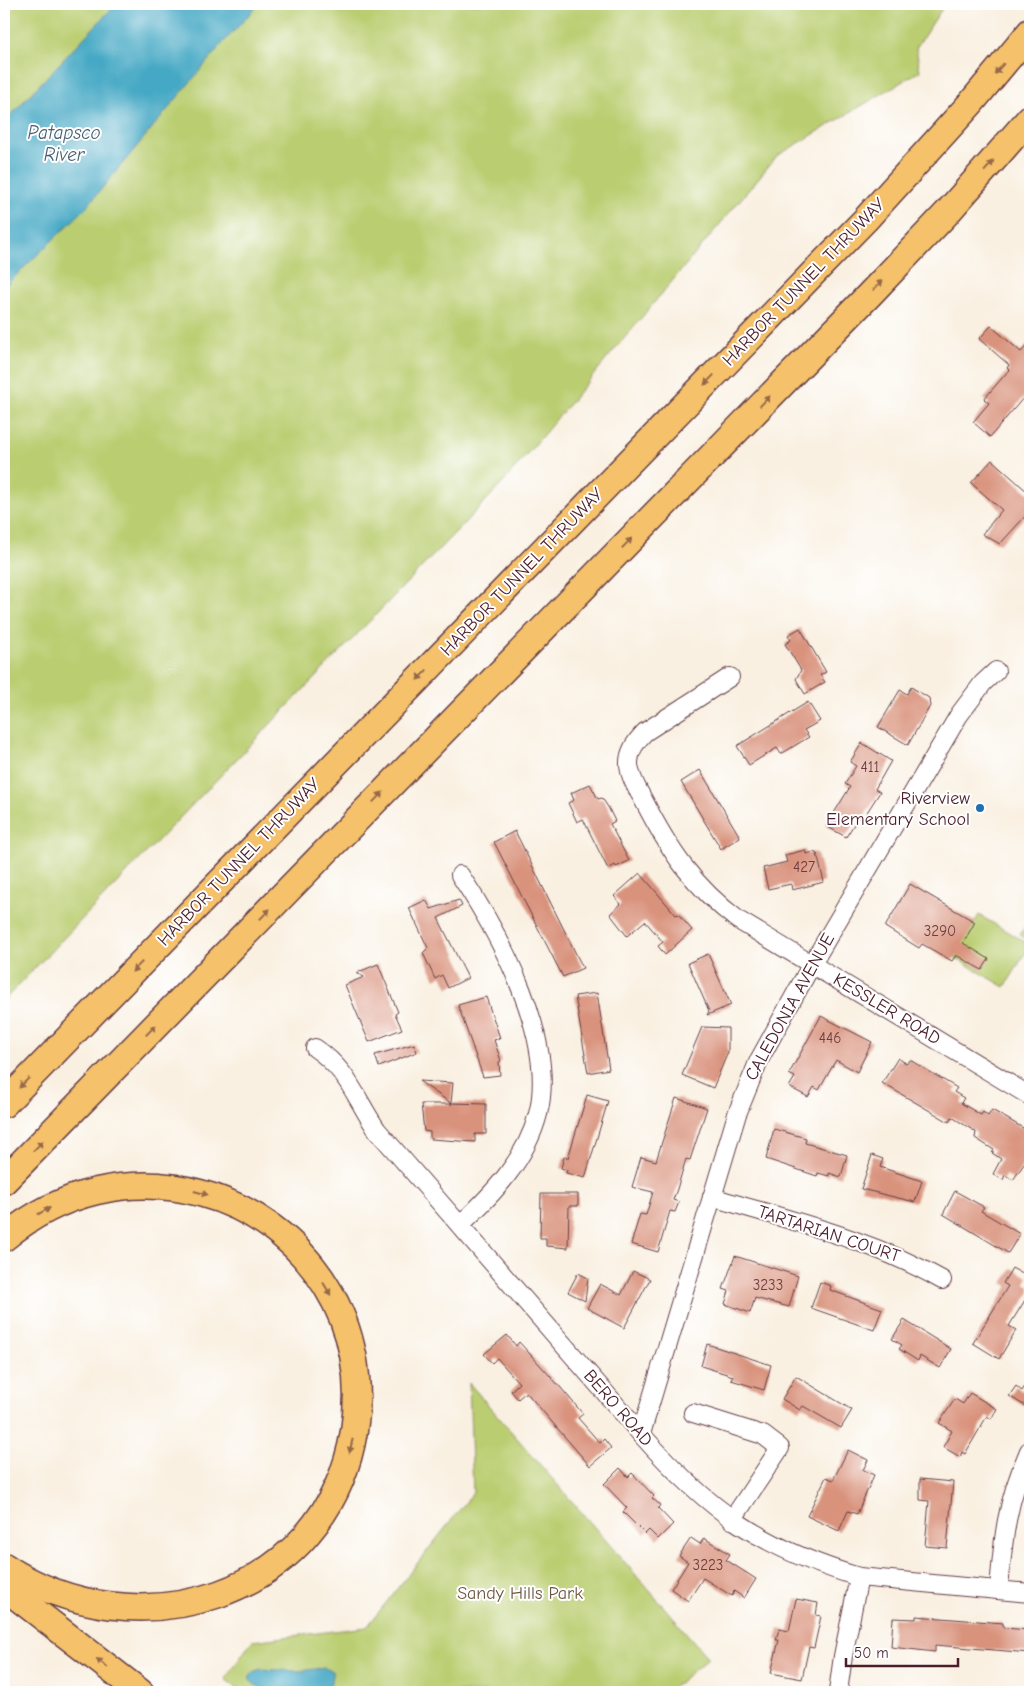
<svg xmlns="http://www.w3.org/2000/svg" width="1034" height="1696" font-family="'Comic Neue',sans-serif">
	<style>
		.green { fill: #bace71; stroke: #82764e }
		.water { fill: #44a8c4; stroke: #476478 }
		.building { fill: #d9937d }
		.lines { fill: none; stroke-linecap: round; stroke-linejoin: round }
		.minor-casing { stroke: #643e46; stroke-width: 20 }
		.highway-casing { stroke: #643e46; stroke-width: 29 }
		.minor { stroke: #fff; stroke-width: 18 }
		.highway { stroke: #f5c16b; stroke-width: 26 }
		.oneway { fill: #976848 }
		.poi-dot { fill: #1f6fb2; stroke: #fff; stroke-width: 2 }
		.labels { text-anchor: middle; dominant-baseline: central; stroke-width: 4; stroke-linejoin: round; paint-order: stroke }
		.number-label { font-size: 15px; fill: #6e3c40 }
		.street-label { font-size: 18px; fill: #4a1f2b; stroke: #fff }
		.poi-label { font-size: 18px; fill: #4a1f2b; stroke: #fff; text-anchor: end }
		.park-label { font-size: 18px; fill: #6c5440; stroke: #fff }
		.water-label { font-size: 19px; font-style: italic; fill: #475d70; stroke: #fff }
	</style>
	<rect width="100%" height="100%" fill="#fff"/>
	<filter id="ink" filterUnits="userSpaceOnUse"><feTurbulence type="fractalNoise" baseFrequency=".02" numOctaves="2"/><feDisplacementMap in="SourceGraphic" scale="10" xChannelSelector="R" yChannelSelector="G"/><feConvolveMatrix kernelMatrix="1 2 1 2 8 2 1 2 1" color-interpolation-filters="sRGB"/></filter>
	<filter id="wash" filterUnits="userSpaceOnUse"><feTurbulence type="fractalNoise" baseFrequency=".0096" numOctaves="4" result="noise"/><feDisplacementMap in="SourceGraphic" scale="20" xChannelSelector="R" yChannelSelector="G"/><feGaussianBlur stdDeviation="1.12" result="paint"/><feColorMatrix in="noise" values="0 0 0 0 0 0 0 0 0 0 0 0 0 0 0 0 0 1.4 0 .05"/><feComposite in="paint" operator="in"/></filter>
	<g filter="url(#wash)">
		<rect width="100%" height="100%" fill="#f9f0e1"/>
		<g class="green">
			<polygon points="4,4 945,4 916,48 920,71 777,156 502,484 4,1000"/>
			<polygon points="979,915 1030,945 1005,987 954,957"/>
			<polygon points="1030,918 1030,941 1020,935"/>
			<polygon points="469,1383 708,1658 668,1692 242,1692 225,1679 252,1641 367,1627 473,1493"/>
		</g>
		<g class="water">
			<polygon points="116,4 259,4 222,44 84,210 4,287 4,122"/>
			<path d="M325 1668 332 1671 333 1677 327 1692C305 1692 260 1696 249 1679L252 1673 260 1669 296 1671Z"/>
		</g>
		<g id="blocks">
			<g class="building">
				<polygon points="991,326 1021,352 1030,342 1030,390 990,437 973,422 989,403 984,399 1009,370 1007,368 1009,365 979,339"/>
				<polygon points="992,460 1030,494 1030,511 1000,544 982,534 1002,510 971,483"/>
				<polygon points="800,628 826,672 820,675 825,682 805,694 796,679 801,670 785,644 791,640 788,635"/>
				<polygon points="911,687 929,698 930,706 908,745 878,727 900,690 907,694"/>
				<polygon points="808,702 820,721 804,730 809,737 781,754 777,748 749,765 737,746"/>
				<polygon points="862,743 891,761 875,789 880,792 862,820 858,818 846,837 826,826 850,787 845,784 856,766 850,762"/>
				<polygon points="700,770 740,837 721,849 681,782"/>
				<polygon points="590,784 598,799 602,798 608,807 615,821 610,824 629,861 616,867 615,865 608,869 583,819 577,822 568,803 574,800 571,793"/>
				<polygon points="515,831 583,968 563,977 494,842"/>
				<polygon points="805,850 806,854 814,852 817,854 824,882 792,890 791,884 768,889 763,868 787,862 785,855"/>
				<polygon points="640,873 676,915 678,914 692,930 665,955 658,946 663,942 645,921 627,936 610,914 621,904 614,896"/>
				<polygon points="910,884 975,922 963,943 989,959 982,970 956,955 952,961 922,944 919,948 885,927"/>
				<polygon points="426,900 431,909 459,900 462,906 438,918 468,978 448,988 442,975 435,979 423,953 428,948 409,908"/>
				<polygon points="708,954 731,1005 707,1015 709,1011 688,963"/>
				<polygon points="378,964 398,1012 395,1014 402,1029 369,1042 345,985 364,977 356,973"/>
				<polygon points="597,993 609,1069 588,1073 575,996"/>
				<polygon points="486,997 500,1038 494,1040 501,1061 499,1062 500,1075 483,1077 458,1005"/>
				<polygon points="821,1016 872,1042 857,1072 836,1060 819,1090 814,1087 808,1097 789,1087 795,1077 789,1074"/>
				<polygon points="702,1027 728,1028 728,1052 713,1088 682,1075"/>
				<polygon points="414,1044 417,1052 379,1067 375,1055"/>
				<polygon points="898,1058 907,1064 910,1060 957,1088 954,1092 964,1098 961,1103 981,1115 983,1112 988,1116 992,1110 1030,1132 1030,1164 1026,1161 1013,1180 1005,1175 1003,1180 993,1174 1001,1159 992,1153 994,1150 975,1138 976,1132 952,1117 949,1122 882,1083"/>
				<polygon points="419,1081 453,1083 451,1103 486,1104 486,1134 475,1134 475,1142 430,1139 430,1132 424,1131 421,1104 452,1104"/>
				<polygon points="587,1095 608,1101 585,1178 566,1173 567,1170 561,1168 564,1157 568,1158"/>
				<polygon points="676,1098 707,1108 690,1160 686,1159 677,1189 673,1200 679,1202 675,1212 670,1211 658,1252 631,1244 640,1214 646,1215 653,1192 632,1187 641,1157 656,1161"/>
				<polygon points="774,1129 806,1138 805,1143 847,1155 841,1177 829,1173 829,1176 818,1173 817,1176 766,1159"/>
				<polygon points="872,1155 883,1159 880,1167 922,1181 915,1202 861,1189"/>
				<polygon points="955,1191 984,1207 981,1211 1020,1234 1008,1253 943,1214"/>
				<polygon points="541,1194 578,1194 578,1206 569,1206 568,1248 546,1246 546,1238 540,1238"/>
				<polygon points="735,1256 798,1276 789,1307 755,1298 750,1313 725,1304 729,1291 723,1289"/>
				<polygon points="1012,1268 1028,1277 1025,1283 1030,1286 1030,1292 1009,1326 1016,1330 999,1359 973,1343 1008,1286 1003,1283"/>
				<polygon points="633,1271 650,1279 624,1328 587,1308 600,1284 621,1295"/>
				<polygon points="578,1273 588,1278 585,1301 568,1292"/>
				<polygon points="820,1282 831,1286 830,1290 882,1309 874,1330 811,1308"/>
				<polygon points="904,1320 951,1349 940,1368 920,1356 918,1361 899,1349 902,1345 892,1339"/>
				<polygon points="507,1335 516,1346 519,1342 561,1388 583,1414 578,1418 600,1443 604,1439 611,1448 590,1466 526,1392 518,1399 511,1391 519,1383 497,1358 492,1363 484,1354"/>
				<polygon points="707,1344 771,1365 764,1390 731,1380 733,1376 701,1366"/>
				<polygon points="796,1376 852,1410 841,1428 803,1406 800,1410 782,1399"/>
				<polygon points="1030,1378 1030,1409 1009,1396 1016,1386 1022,1391"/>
				<polygon points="970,1393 997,1409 991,1419 987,1416 965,1454 962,1452 960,1457 943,1447 952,1431 939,1423 955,1399 963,1404"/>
				<polygon points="848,1450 868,1460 863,1470 874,1475 857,1514 848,1511 839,1531 807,1516 826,1477 833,1480"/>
				<polygon points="620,1468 628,1477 632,1473 654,1496 652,1498 660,1505 658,1508 673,1524 658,1539 649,1530 645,1534 623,1512 627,1508 604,1484"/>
				<polygon points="920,1479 953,1482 947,1548 925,1546 929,1501 920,1500"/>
				<polygon points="691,1538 700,1544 704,1538 730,1554 726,1560 756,1579 744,1598 734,1591 732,1596 703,1578 688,1601 671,1589 688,1562 679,1556"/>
				<polygon points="796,1599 818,1603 816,1615 821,1616 814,1648 809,1647 802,1679 771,1673 779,1640 776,1640 779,1629 789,1631"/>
				<polygon points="916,1616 1003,1623 1003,1628 1030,1630 1030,1653 935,1645 935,1652 891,1647 893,1618 916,1619"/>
			</g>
		</g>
	</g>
	<g filter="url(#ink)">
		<use href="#blocks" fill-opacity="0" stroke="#643e46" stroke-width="1"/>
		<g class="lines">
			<g class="minor-casing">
				<g id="minor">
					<path d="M730 677 645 732C636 741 628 752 629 765 630 778 638 790 644 801 669 850 693 886 738 920L1030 1096"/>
					<path d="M460 875C500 935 557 1040 538 1114 526 1160 493 1194 460 1225"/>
					<path d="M315 1048C349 1071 355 1098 377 1130L641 1434C708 1510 761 1548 859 1577L1030 1593"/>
					<path d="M712 1197C791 1221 871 1239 942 1280"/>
					<polyline points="693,1413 763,1435 780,1448 732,1520"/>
					<polyline points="641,1434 737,1114 759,1060 812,964 959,715 983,683 996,671"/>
					<path d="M999 1590C1003 1536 1007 1501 1029 1451"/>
					<polyline points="838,1692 843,1656 859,1577"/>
				</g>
			</g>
			<g class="highway-casing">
				<g id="highway">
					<polyline points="4,1104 865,220 971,103 1030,32"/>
					<polyline points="4,1181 870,294 946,214 1030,118"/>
					<path d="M4 1238C59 1192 130 1174 200 1193 252 1207 297 1239 326 1286 353 1329 362 1380 354 1431 327 1598 136 1654 4 1566"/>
					<polyline points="4,1587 140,1692"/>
				</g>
			</g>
			<use href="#minor" class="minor"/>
			<use href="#highway" class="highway"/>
		</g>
		<defs><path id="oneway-solid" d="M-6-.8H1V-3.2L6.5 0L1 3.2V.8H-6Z" transform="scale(1.25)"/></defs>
		<g class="oneway">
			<use href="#oneway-solid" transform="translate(999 69) rotate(130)"/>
			<use href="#oneway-solid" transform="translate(989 166) rotate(-49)"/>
			<use href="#oneway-solid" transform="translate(878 285) rotate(-46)"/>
			<use href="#oneway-solid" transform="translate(709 380) rotate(134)"/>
			<use href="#oneway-solid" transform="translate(765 401) rotate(-46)"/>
			<use href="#oneway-solid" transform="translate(627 543) rotate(-46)"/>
			<use href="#oneway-solid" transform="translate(422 675) rotate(134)"/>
			<use href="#oneway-solid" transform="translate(378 797) rotate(-46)"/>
			<use href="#oneway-solid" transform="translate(265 914) rotate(-46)"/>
			<use href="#oneway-solid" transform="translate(137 967) rotate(134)"/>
			<use href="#oneway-solid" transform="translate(151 1030) rotate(-46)"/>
			<use href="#oneway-solid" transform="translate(24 1083) rotate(134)"/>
			<use href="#oneway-solid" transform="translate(38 1146) rotate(-46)"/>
			<use href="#oneway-solid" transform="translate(201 1193) rotate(15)"/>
			<use href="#oneway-solid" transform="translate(44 1211) rotate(-28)"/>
			<use href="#oneway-solid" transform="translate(327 1289) rotate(59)"/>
			<use href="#oneway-solid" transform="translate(351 1446) rotate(103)"/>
			<use href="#oneway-solid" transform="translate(102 1663) rotate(-142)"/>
		</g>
	</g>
	<circle class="poi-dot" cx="980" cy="808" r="5"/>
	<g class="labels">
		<g class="number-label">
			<text x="870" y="767">411</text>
			<text x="804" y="867">427</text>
			<text x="940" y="931">3290</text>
			<text x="830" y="1038">446</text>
			<text x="768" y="1285">3233</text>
			<text x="708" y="1565">3223</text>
		</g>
		<g class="street-label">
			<text transform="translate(804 282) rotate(-46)">HARBOR TUNNEL THRUWAY</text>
			<text transform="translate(522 572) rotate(-46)">HARBOR TUNNEL THRUWAY</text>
			<text transform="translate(239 862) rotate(-46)">HARBOR TUNNEL THRUWAY</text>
			<text transform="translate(790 1007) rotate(-61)">CALEDONIA AVENUE</text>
			<text transform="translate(887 1009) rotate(31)">KESSLER ROAD</text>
			<text transform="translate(829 1234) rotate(18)">TARTARIAN COURT</text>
			<text transform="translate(618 1408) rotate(49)">BERO ROAD</text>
		</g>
		<g class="poi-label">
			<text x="970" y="798">Riverview<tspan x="970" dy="21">Elementary School</tspan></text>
		</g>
		<g class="park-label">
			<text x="520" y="1593">Sandy Hills Park</text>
		</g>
		<g class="water-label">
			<text x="64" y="133">Patapsco<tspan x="64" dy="22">River</tspan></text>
		</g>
	</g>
	<rect width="1034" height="1696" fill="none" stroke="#fff" stroke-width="20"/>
	<path d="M846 1658v8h112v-8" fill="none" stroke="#4a1f2b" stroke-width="2.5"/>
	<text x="854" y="1658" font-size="15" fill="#4a1f2b" stroke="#ffffff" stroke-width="4" paint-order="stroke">50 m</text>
</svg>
